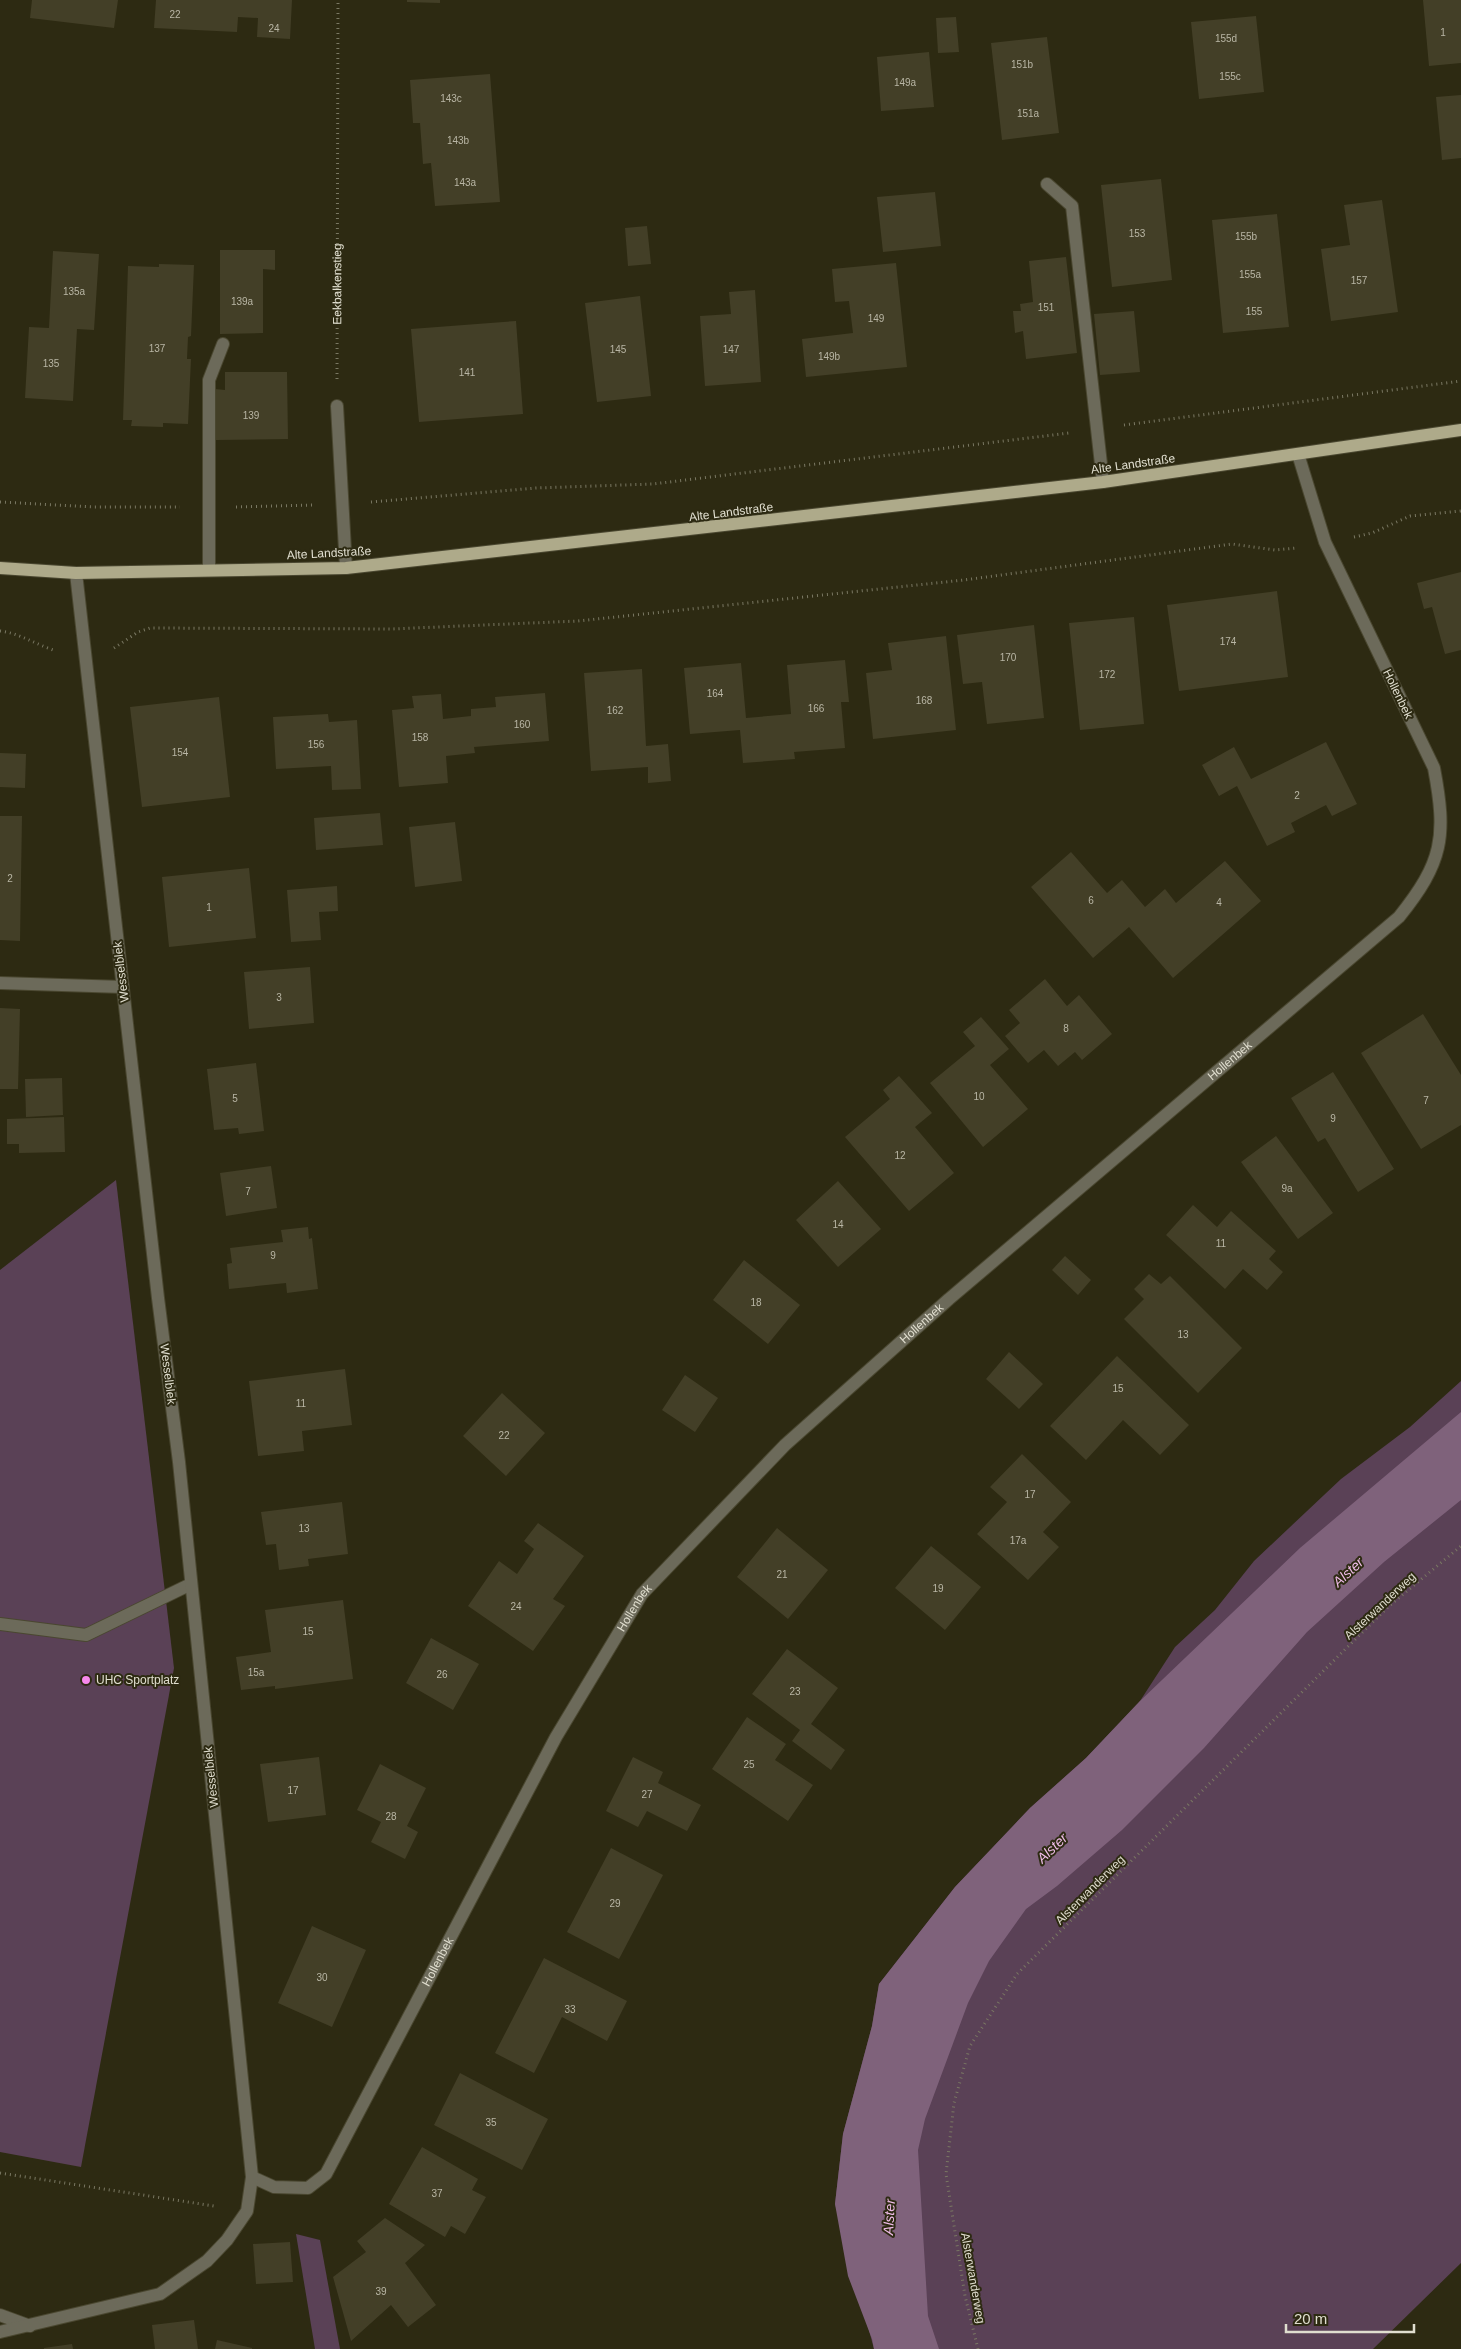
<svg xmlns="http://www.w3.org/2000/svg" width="1461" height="2349" font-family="Arial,sans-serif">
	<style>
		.green { fill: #5a4156 }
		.water { fill: #7f627b }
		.building { fill: #433f27 }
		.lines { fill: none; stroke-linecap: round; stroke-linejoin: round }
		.minor-casing { stroke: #4a4730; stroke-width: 14 }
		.major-casing { stroke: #4a4730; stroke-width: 14 }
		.path { stroke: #7a7863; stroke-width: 3; stroke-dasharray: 1 4; stroke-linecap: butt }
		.minor { stroke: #6c6a5a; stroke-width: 12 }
		.major { stroke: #aeaa8a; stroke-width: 12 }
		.poi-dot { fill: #f788eb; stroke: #2d2a12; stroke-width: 2 }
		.labels { text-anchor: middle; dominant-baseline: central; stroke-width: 4; stroke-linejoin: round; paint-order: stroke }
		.number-label { font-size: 10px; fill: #b9b6a5 }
		.street-label { font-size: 12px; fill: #e0decf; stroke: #2d2a12 }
		.poi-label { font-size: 12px; fill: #e0decf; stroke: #2d2a12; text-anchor: start }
		.water-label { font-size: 14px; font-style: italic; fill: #f0bde9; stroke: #2d2a12 }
	</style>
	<rect width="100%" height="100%" fill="#2d2a12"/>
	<g class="green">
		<polygon points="116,1180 174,1668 81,2167 0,2152 0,1270"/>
		<polygon points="1461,1381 1461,2263 1373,2349 874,2349 835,2204 843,2134 872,2026 879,1984 955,1887 1030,1808 1086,1758 1140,1701 1175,1647 1215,1610 1254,1561 1341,1479 1410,1427"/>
		<polygon points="296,2234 320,2240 340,2349 315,2349"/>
	</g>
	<polygon class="water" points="1461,1412 1461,1500 1384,1562 1307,1632 1204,1748 1122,1830 1057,1886 1026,1909 989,1961 968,2003 925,2119 918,2150 928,2316 939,2349 874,2349 872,2339 848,2276 835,2204 843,2134 872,2026 879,1984 955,1887 1030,1808 1086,1758 1140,1701 1300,1548"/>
	<g class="building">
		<polygon points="32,0 118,0 114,28 30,18"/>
		<polygon points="156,0 292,0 290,39 257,37 258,18 238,17 237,32 154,28"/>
		<polygon points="407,0 440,0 440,3 407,2"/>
		<polygon points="1423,0 1461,0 1461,63 1429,66"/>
		<polygon points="1256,16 1264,92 1199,99 1191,22"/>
		<polygon points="956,17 959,52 938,53 936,18"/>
		<polygon points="1047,37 1059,133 1002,140 991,43"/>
		<polygon points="929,52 934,107 881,111 877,57"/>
		<polygon points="490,74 500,202 435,206 431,163 423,164 420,123 413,123 410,80"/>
		<polygon points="1461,95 1461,158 1442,160 1436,97"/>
		<polygon points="1161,179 1172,280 1112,287 1101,185"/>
		<polygon points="935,192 941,246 883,252 877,197"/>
		<polygon points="1382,200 1398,312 1331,321 1321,249 1350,245 1344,205"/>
		<polygon points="1277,214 1289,327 1223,333 1212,220"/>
		<polygon points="647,226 651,264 628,266 625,228"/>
		<polygon points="220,250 275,250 275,270 263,269 263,333 220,334"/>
		<polygon points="53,251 99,254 94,330 77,329 73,401 25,398 29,327 49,328"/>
		<polygon points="1066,257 1077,353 1026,359 1023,331 1015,333 1013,311 1021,311 1020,304 1033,302 1029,261"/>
		<polygon points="896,263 907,367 806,377 802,339 853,333 849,301 835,302 832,269"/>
		<polygon points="159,264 194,265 191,336 188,337 187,359 191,359 188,424 163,423 163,427 131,426 132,420 123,420 128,266 159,267"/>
		<polygon points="755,290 761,382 705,386 700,316 731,314 729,292"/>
		<polygon points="640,296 651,396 597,402 585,303"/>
		<polygon points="1134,311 1140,372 1100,375 1094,314"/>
		<polygon points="516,321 523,414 419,422 411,329"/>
		<polygon points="225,372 287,372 288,439 216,440 215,389 225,390"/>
		<polygon points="1461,572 1461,650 1445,654 1432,607 1424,609 1417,583"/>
		<polygon points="1277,591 1288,677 1179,691 1167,605"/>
		<polygon points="1134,617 1144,724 1080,730 1069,623"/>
		<polygon points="1034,625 1044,718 987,724 982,682 963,684 957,635"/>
		<polygon points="946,636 956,730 873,739 866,673 892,670 888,643"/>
		<polygon points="845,660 849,702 841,702 845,748 794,752 795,759 743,763 740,730 690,734 684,668 741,663 746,718 791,714 787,665"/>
		<polygon points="642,669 646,746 668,744 671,781 648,783 648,767 591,771 584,673"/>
		<polygon points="545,693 549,741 474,747 475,753 446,756 448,783 399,787 392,710 414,708 412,696 441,694 443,719 471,716 471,709 496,707 495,697"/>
		<polygon points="219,697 230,797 142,807 130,707"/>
		<polygon points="328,714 329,722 357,720 361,789 332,790 331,766 276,769 273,717"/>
		<polygon points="1326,742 1357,804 1332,816 1326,805 1291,823 1295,832 1267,846 1237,786 1219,796 1202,765 1234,747 1251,779"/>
		<polygon points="0,753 26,754 25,788 0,787"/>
		<polygon points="380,813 383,845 316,850 314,818"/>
		<polygon points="0,816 22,816 20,941 0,940"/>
		<polygon points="455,822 462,881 415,887 409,827"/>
		<polygon points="1071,852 1107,893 1122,880 1145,907 1165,889 1176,903 1225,861 1261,901 1173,978 1129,927 1093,958 1031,887"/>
		<polygon points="249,868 256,938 169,947 162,877"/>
		<polygon points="337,886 338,911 319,912 321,940 291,942 287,890"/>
		<polygon points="310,967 314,1023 249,1029 244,972"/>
		<polygon points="1045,979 1067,1006 1079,995 1112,1034 1082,1060 1075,1052 1058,1066 1044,1050 1028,1063 1005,1036 1020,1023 1009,1010"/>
		<polygon points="0,1008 20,1009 18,1089 0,1089"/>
		<polygon points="1423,1014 1461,1075 1461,1125 1421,1149 1361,1053"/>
		<polygon points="981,1017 1009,1049 990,1065 1028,1109 983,1147 930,1083 975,1046 963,1032"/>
		<polygon points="256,1063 264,1131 239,1134 238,1128 214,1130 207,1069"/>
		<polygon points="1333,1072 1394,1169 1358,1192 1325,1138 1318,1142 1291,1098"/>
		<polygon points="899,1076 932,1113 915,1127 954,1173 909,1211 845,1137 890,1099 883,1090"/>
		<polygon points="62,1078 63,1115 26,1117 25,1079"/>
		<polygon points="64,1117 65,1152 19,1153 19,1144 7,1144 7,1119"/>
		<polygon points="1276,1136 1333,1213 1298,1239 1241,1162"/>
		<polygon points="271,1166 277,1208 226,1216 220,1173"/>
		<polygon points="838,1181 881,1229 838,1267 796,1220"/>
		<polygon points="1193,1205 1217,1227 1231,1211 1276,1251 1269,1259 1283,1272 1267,1290 1243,1269 1225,1289 1166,1235"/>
		<polygon points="308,1227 309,1239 312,1238 318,1289 287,1293 286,1283 229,1289 227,1264 232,1263 230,1248 283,1242 281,1230"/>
		<polygon points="1065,1256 1091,1280 1078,1295 1052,1270"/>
		<polygon points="744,1260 800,1305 768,1344 713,1300"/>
		<polygon points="1149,1274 1161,1284 1170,1276 1242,1348 1198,1393 1124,1319 1144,1299 1134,1289"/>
		<polygon points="1009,1352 1043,1384 1019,1409 986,1379"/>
		<polygon points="1117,1356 1189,1425 1160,1455 1123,1420 1086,1460 1050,1426"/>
		<polygon points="345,1369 352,1425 302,1431 304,1451 258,1456 249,1381"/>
		<polygon points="685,1375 718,1398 695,1432 662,1410"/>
		<polygon points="502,1393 545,1433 506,1476 463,1436"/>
		<polygon points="1022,1454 1071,1502 1043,1532 1059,1547 1028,1580 977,1534 1007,1502 990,1487"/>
		<polygon points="342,1502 348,1554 308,1559 309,1566 279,1570 276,1544 266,1545 261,1512"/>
		<polygon points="538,1523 584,1556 553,1599 565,1606 533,1651 468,1606 499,1561 517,1574 534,1549 524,1541"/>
		<polygon points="777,1528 828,1570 788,1619 737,1577"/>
		<polygon points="931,1546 981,1587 945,1630 895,1588"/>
		<polygon points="343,1600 353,1679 275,1689 275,1686 241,1690 236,1657 271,1652 265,1610"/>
		<polygon points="431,1638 479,1664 453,1710 406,1683"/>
		<polygon points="787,1649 838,1688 811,1724 845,1750 831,1770 792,1741 800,1730 752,1694"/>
		<polygon points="747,1717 786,1744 775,1760 813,1785 788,1821 712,1769"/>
		<polygon points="319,1757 326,1815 268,1822 260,1764"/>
		<polygon points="633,1757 663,1772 658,1783 701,1805 687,1831 647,1811 638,1827 606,1811"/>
		<polygon points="380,1764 426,1788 407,1826 418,1832 405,1859 371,1842 381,1822 357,1810"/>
		<polygon points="611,1848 663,1875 619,1959 567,1932"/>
		<polygon points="312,1926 366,1950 332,2027 278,2003"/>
		<polygon points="544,1958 627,2001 607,2041 562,2017 534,2073 495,2053"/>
		<polygon points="460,2073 548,2119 522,2170 434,2125"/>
		<polygon points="422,2147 478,2179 472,2190 486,2197 465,2234 451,2226 445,2237 389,2204"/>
		<polygon points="385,2218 425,2245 405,2263 436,2305 408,2327 391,2305 351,2341 333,2277 366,2252 357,2241"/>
		<polygon points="290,2242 293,2282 256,2284 253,2244"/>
		<polygon points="194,2320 198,2349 155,2349 152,2325"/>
		<polygon points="217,2340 252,2348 252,2349 215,2349"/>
		<polygon points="72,2344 73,2349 44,2349 44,2348"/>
	</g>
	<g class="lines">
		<g class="minor-casing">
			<g id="minor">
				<polyline points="1047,184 1072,206 1103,482"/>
				<polyline points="337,406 346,568"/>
				<polyline points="209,570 209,380 223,344"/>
				<polyline points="0,983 123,987"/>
				<polyline points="0,1624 86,1635 191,1584"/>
				<path id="s2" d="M252 2177 274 2187 308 2188 326 2174 556 1737 642 1594 785 1445 949 1299 1399 917C1443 862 1447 837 1434 768L1325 542 1298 454"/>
				<polyline points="0,2315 30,2326"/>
				<polyline points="0,2332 160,2294 207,2261 227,2240 247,2211 252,2177 179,1462 158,1298 76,573"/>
			</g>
		</g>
		<g class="major-casing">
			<polyline id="major" points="0,568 76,573 346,568 1103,482 1461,430"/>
		</g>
		<g class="path">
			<path id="s1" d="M337 379 338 0"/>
			<polyline points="1124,425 1461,381"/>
			<polyline points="0,502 94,507 180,507"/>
			<polyline points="371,502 536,488 653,484 1069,433"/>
			<polyline points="236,507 313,505"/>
			<polyline points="1354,537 1372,533 1410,516 1461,511"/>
			<path d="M0 631C19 633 37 645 56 651"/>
			<polyline points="114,648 138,632 150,628 391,629 578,621 964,580 1232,544 1275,550 1296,548"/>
			<polyline points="0,2173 214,2206"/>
			<polyline points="978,2349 965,2296 946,2174 954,2103 970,2046 1017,1974 1388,1607 1461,1546"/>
		</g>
		<use href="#minor" class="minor"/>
		<use href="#major" class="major"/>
	</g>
	<circle class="poi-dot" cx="86" cy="1680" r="5"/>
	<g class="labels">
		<g class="number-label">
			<text x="175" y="14">22</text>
			<text x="274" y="28">24</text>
			<text x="1443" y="32">1</text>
			<text x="1226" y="38">155d</text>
			<text x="1022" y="64">151b</text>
			<text x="1230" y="76">155c</text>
			<text x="905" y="82">149a</text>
			<text x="451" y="98">143c</text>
			<text x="1028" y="113">151a</text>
			<text x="458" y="140">143b</text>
			<text x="465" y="182">143a</text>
			<text x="1137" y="233">153</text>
			<text x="1246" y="236">155b</text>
			<text x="1250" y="274">155a</text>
			<text x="1359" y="280">157</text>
			<text x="74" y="291">135a</text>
			<text x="242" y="301">139a</text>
			<text x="1046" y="307">151</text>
			<text x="1254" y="311">155</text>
			<text x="876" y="318">149</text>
			<text x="157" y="348">137</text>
			<text x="618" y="349">145</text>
			<text x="731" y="349">147</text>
			<text x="829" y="356">149b</text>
			<text x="51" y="363">135</text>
			<text x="467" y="372">141</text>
			<text x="251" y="415">139</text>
			<text x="1228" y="641">174</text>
			<text x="1008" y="657">170</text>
			<text x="1107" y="674">172</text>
			<text x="715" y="693">164</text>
			<text x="924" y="700">168</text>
			<text x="816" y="708">166</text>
			<text x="615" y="710">162</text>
			<text x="522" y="724">160</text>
			<text x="420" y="737">158</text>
			<text x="316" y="744">156</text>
			<text x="180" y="752">154</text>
			<text x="1297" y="795">2</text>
			<text x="10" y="878">2</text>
			<text x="1091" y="900">6</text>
			<text x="1219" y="902">4</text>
			<text x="209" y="907">1</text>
			<text x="279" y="997">3</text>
			<text x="1066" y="1028">8</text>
			<text x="979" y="1096">10</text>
			<text x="235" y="1098">5</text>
			<text x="1426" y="1100">7</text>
			<text x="1333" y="1118">9</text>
			<text x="900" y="1155">12</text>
			<text x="1287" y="1188">9a</text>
			<text x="248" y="1191">7</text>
			<text x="838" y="1224">14</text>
			<text x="1221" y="1243">11</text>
			<text x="273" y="1255">9</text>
			<text x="756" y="1302">18</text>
			<text x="1183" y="1334">13</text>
			<text x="1118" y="1388">15</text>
			<text x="301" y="1403">11</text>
			<text x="504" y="1435">22</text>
			<text x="1030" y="1494">17</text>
			<text x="304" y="1528">13</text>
			<text x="1018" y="1540">17a</text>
			<text x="782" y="1574">21</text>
			<text x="938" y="1588">19</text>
			<text x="516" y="1606">24</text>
			<text x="308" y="1631">15</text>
			<text x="256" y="1672">15a</text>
			<text x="442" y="1674">26</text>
			<text x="795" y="1691">23</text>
			<text x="749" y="1764">25</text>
			<text x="293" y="1790">17</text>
			<text x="647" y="1794">27</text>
			<text x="391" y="1816">28</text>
			<text x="615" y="1903">29</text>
			<text x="322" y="1977">30</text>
			<text x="570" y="2009">33</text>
			<text x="491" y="2122">35</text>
			<text x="437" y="2193">37</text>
			<text x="381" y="2291">39</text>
		</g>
		<g class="street-label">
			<text stroke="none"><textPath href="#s1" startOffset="95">Eekbalkenstieg</textPath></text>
			<text transform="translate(1133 464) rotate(-8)">Alte Landstraße</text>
			<text transform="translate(731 512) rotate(-7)">Alte Landstraße</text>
			<text transform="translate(329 553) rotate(-3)">Alte Landstraße</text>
			<text transform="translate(1398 694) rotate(64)">Hollenbek</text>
			<text transform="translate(121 972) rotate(-97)">Wesselblek</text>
			<text stroke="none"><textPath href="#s2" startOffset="1536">Hollenbek</textPath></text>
			<text stroke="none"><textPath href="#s2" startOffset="1131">Hollenbek</textPath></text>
			<text transform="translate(168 1374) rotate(83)">Wesselblek</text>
			<text transform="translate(1380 1606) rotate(-43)">Alsterwanderweg</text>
			<text stroke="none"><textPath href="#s2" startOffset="726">Hollenbek</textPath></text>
			<text transform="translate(211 1777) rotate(-96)">Wesselblek</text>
			<text transform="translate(1090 1890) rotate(-45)">Alsterwanderweg</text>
			<text stroke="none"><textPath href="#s2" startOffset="321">Hollenbek</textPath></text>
			<text transform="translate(973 2278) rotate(80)">Alsterwanderweg</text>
		</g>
		<g class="poi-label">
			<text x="96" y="1680">UHC Sportplatz</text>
		</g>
		<g class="water-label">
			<text transform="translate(1348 1572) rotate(-43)">Alster</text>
			<text transform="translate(1052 1848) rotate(-44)">Alster</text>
			<text transform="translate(889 2217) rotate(-87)">Alster</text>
		</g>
	</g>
	<path d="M1286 2324v8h128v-8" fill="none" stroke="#e0decf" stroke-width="2.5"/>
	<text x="1294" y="2324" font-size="15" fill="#e0decf" stroke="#2d2a12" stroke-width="4" paint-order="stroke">20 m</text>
</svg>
